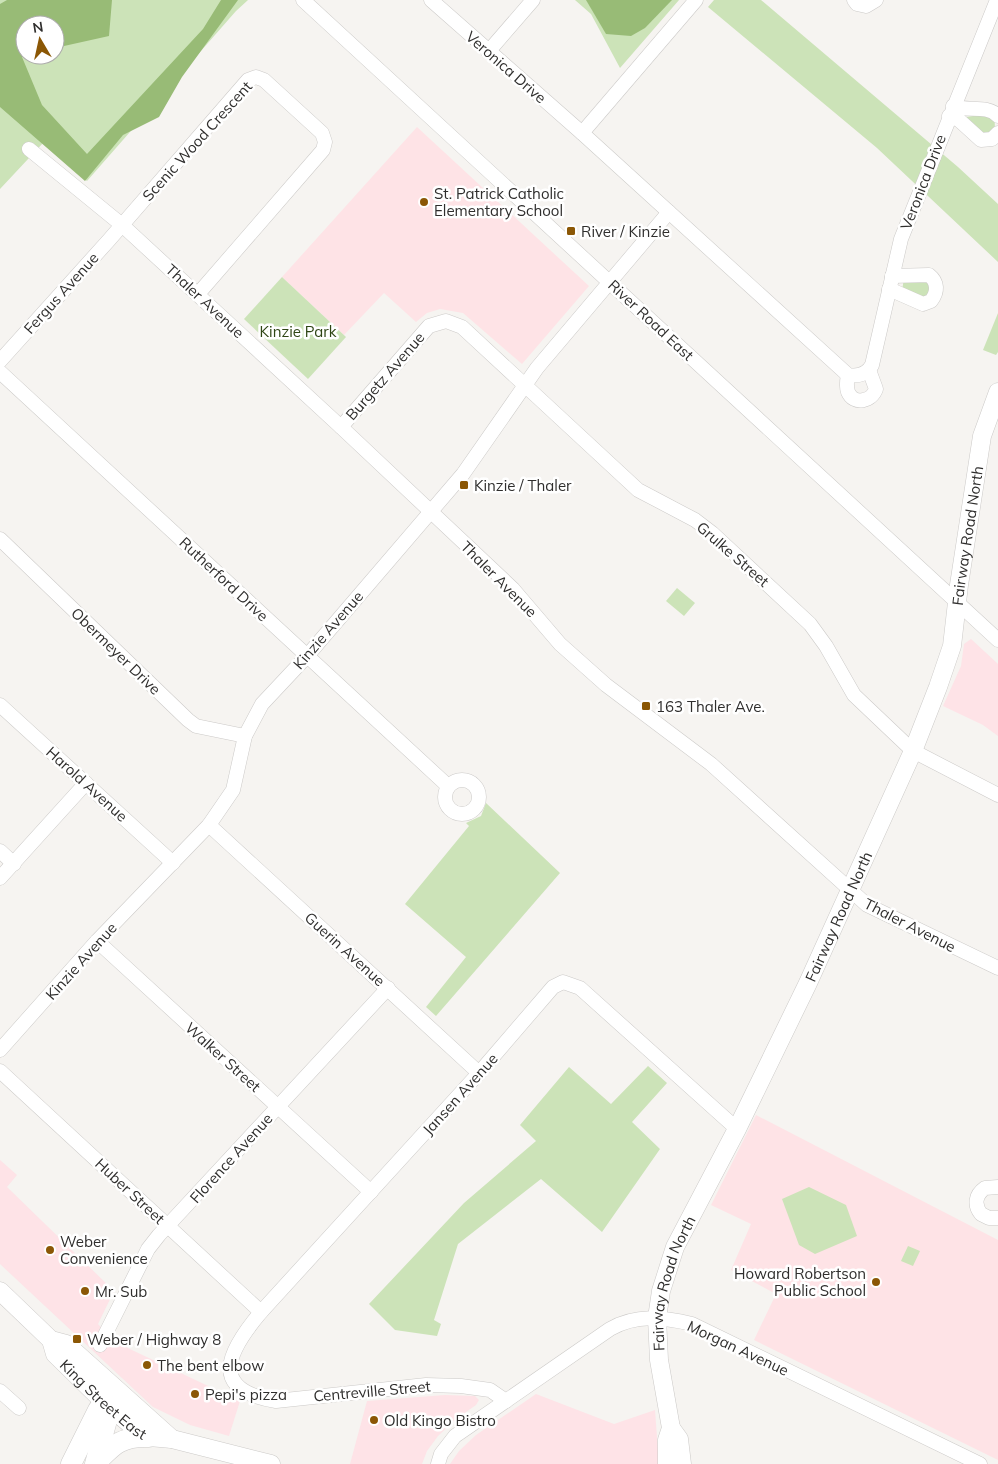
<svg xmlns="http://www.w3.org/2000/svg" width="998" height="1464" font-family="Mulish,sans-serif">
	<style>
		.commercial { fill: #fee3e7 }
		.education { fill: #fee3e6 }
		.green { fill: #cce3b8; fill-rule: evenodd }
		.forest { fill: #98bb76 }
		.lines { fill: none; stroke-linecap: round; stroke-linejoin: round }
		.minor-casing { stroke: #cccac8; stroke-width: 15 }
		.major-casing { stroke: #cccac8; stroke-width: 19 }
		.highway-casing { stroke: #cccac8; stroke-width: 21 }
		.minor { stroke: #fff; stroke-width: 14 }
		.major { stroke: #fff; stroke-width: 18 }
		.highway { stroke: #fff; stroke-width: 20 }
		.poi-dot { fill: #8b5705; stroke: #fff; stroke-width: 2 }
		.labels { text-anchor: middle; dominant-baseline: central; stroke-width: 5; stroke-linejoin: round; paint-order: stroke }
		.street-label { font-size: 15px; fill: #2f2e2d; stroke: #fff }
		.poi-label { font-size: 15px; fill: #2f2e2d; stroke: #fff; text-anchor: start }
		.park-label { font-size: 15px; fill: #2e4514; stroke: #fff }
	</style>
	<rect width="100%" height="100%" fill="#f6f4f1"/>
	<g class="commercial">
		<polygon points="971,639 998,664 998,736 983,725 943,706 961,666 964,644"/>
		<polygon points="0,1160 17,1175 7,1187 114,1291 98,1324 115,1342 240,1401 229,1436 190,1425 153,1407 0,1264"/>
		<polygon points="536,1394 614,1424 655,1410 659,1464 450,1464 459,1451 476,1435"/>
		<polygon points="445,1395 475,1396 479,1400 476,1405 456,1419 438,1436 427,1451 422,1464 350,1464 367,1401"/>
	</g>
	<g class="education">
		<polygon points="417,127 589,286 522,364 463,313 440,309 427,313 416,322 384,293 344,335 282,277"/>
		<polygon points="756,1115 998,1240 998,1460 754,1340 776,1294 731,1270 751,1224 711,1205"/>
	</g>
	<g class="green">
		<path d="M0 0H248L236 11 87 181 43 143 0 189ZM25 25H55V55H25Z"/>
		<polygon points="575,0 679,0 620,68 591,14"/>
		<polygon points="714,0 761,0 958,167 998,204 998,262 877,148 708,7"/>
		<path d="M987 114 994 119C997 130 992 132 983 135L966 117Z"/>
		<polygon points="282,277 346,337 308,379 244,319"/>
		<polygon points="923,278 932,288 925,298 902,290 904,279"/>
		<polygon points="998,313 998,352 996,355 983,350"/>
		<polygon points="677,588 695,603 684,616 666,601"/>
		<polygon points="486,803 560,873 436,1016 426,1007 466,957 405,904 469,826 466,823 481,816"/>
		<polygon points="648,1066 667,1083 632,1122 660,1149 602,1232 541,1179 458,1244 434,1320 441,1324 437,1336 395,1330 369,1304 464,1203 536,1141 520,1125 569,1067 611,1104"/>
		<polygon points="809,1187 846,1205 857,1236 815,1254 799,1245 782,1199"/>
		<polygon points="908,1246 920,1251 913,1266 901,1261"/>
	</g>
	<g class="forest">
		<polygon points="7,0 112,0 109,36 55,48 55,25 25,25 25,55 29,55 22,57 42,105 87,154 203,29 221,0 238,0 182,77 159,117 123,135 85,181 0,107 0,4"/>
		<polygon points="586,0 672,0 645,28 631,36 606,34"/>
	</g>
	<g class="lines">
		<g class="minor-casing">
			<g id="minor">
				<polyline points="303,0 998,640"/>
				<path d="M431 0 582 133 848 375C858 377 867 374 872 365L901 239 997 0"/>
				<polyline points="854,0 857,4 866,6 876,0"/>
				<polyline points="488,52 533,0"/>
				<path d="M953 106C967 112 987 104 998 116"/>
				<polyline points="949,116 959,120 981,140 992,139 998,133"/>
				<polyline points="582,133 696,0"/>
				<polyline points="29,149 122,225 341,427 513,589 560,644 606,685 711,764 867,905 998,968"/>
				<path d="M889 289 923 304 931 301C938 292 938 282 929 275L892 276"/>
				<polyline points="0,361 109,240 248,80 256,77 264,80 322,133 325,142 323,150 198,294"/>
				<polyline points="0,372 448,786"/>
				<path d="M848 375C847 380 846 386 848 392 854 406 872 401 876 389L869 370"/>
				<polyline points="341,427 429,326 446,321 462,327 638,490 695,520 712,533 810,624 826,646 854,695 913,751 998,795"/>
				<polyline points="0,539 188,720 196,726 245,736"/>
				<polyline points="0,705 173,863"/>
				<circle cx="462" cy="797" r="17"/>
				<polyline points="209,825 479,1073"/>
				<polyline points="0,851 14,864"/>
				<polyline points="0,878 86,783"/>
				<polyline points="97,941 371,1192"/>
				<polyline points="0,1050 97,941 209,825 233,790 245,736 262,704 307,656 463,474 537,368 669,212"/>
				<polyline points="0,1071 261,1312"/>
				<path d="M998 1187 985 1188C975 1195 974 1205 981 1214L989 1218H998"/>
				<polyline points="100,1345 148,1249 159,1235 388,988"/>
				<polyline points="0,1391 19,1408"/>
				<path d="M506 1401 490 1390 461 1386 426 1385 276 1401C207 1390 228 1351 261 1312L479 1073 553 987 563 982 580 988 737 1129"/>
				<path d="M438 1464 441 1454 455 1436 610 1329C636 1314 663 1317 692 1324L980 1464"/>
			</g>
		</g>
		<g class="major-casing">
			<g id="major">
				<polyline points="0,1291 51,1340 66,1344 172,1439"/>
				<path id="s1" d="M51 1340 55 1354 103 1401 137 1430 149 1437 172 1439 271 1464"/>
				<polyline points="671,1428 679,1439 682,1464"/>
				<path id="s2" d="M667 1464V1440L671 1428 659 1360 657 1318 661 1291 675 1247 737 1129 808 983 913 751 938 687 952 646 959 585 982 436 998 392"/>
			</g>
		</g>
		<g class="highway-casing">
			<g id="highway">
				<path d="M96 1463C114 1444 122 1436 149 1437"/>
				<polyline points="71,1464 98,1410 112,1388"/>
				<polyline points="95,1464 107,1420 116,1405"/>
			</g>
		</g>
		<use href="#minor" class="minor"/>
		<use href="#major" class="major"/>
		<use href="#highway" class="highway"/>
	</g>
	<g class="poi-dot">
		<circle cx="424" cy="202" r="5"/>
		<rect x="566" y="226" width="10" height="10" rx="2.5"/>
		<rect x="459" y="480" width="10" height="10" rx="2.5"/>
		<rect x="641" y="701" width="10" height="10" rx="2.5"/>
		<circle cx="50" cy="1250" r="5"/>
		<circle cx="876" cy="1282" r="5"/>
		<circle cx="85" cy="1291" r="5"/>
		<rect x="72" y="1334" width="10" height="10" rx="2.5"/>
		<circle cx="147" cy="1365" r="5"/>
		<circle cx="195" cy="1394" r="5"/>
		<circle cx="374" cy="1420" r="5"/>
	</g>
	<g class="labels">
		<g class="street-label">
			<text transform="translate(506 67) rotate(41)">Veronica Drive</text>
			<text transform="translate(197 141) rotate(-48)">Scenic Wood Crescent</text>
			<text transform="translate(923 182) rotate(-69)">Veronica Drive</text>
			<text transform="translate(61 293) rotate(-48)">Fergus Avenue</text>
			<text transform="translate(205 301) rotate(43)">Thaler Avenue</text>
			<text transform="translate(651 320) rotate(43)">River Road East</text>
			<text transform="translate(385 376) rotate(-49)">Burgetz Avenue</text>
			<text stroke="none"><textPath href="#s2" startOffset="995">Fairway Road North</textPath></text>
			<text transform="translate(733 554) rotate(41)">Grulke Street</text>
			<text transform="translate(224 579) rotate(43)">Rutherford Drive</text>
			<text transform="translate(499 579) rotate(45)">Thaler Avenue</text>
			<text transform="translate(328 630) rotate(-49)">Kinzie Avenue</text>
			<text transform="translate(116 651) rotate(44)">Obermeyer Drive</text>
			<text transform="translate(87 784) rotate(42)">Harold Avenue</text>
			<text stroke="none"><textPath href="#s2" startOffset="590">Fairway Road North</textPath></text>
			<text transform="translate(910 925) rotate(27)">Thaler Avenue</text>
			<text transform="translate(345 949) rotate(42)">Guerin Avenue</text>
			<text transform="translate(81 961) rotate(-48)">Kinzie Avenue</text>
			<text transform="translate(223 1057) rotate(42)">Walker Street</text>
			<text transform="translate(460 1094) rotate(-48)">Jansen Avenue</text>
			<text transform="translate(231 1158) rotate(-48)">Florence Avenue</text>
			<text transform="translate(130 1191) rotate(43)">Huber Street</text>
			<text stroke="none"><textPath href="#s2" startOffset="185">Fairway Road North</textPath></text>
			<text transform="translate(738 1348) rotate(25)">Morgan Avenue</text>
			<text transform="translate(372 1391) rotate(-5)">Centreville Street</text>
			<text stroke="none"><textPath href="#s1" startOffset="81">King Street East</textPath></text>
		</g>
		<g class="poi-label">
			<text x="434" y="193">St. Patrick Catholic<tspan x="434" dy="17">Elementary School</tspan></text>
			<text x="581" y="231">River / Kinzie</text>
			<text x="474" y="485">Kinzie / Thaler</text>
			<text x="656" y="706">163 Thaler Ave.</text>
			<text x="60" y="1241">Weber<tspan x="60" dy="17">Convenience</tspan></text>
			<text x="866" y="1273" text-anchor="end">Howard Robertson<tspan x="866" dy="17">Public School</tspan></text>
			<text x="95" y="1291">Mr. Sub</text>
			<text x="87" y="1339">Weber / Highway 8</text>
			<text x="157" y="1365">The bent elbow</text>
			<text x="205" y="1394">Pepi's pizza</text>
			<text x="384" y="1420">Old Kingo Bistro</text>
		</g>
		<g class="park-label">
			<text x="298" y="331">Kinzie Park</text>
		</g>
	</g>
	<g transform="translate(40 40) rotate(351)"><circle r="24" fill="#ffffff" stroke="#acabab"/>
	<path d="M0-4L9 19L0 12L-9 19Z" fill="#8b5705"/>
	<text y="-8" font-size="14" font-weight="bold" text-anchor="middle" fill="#2f2e2d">N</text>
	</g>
</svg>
